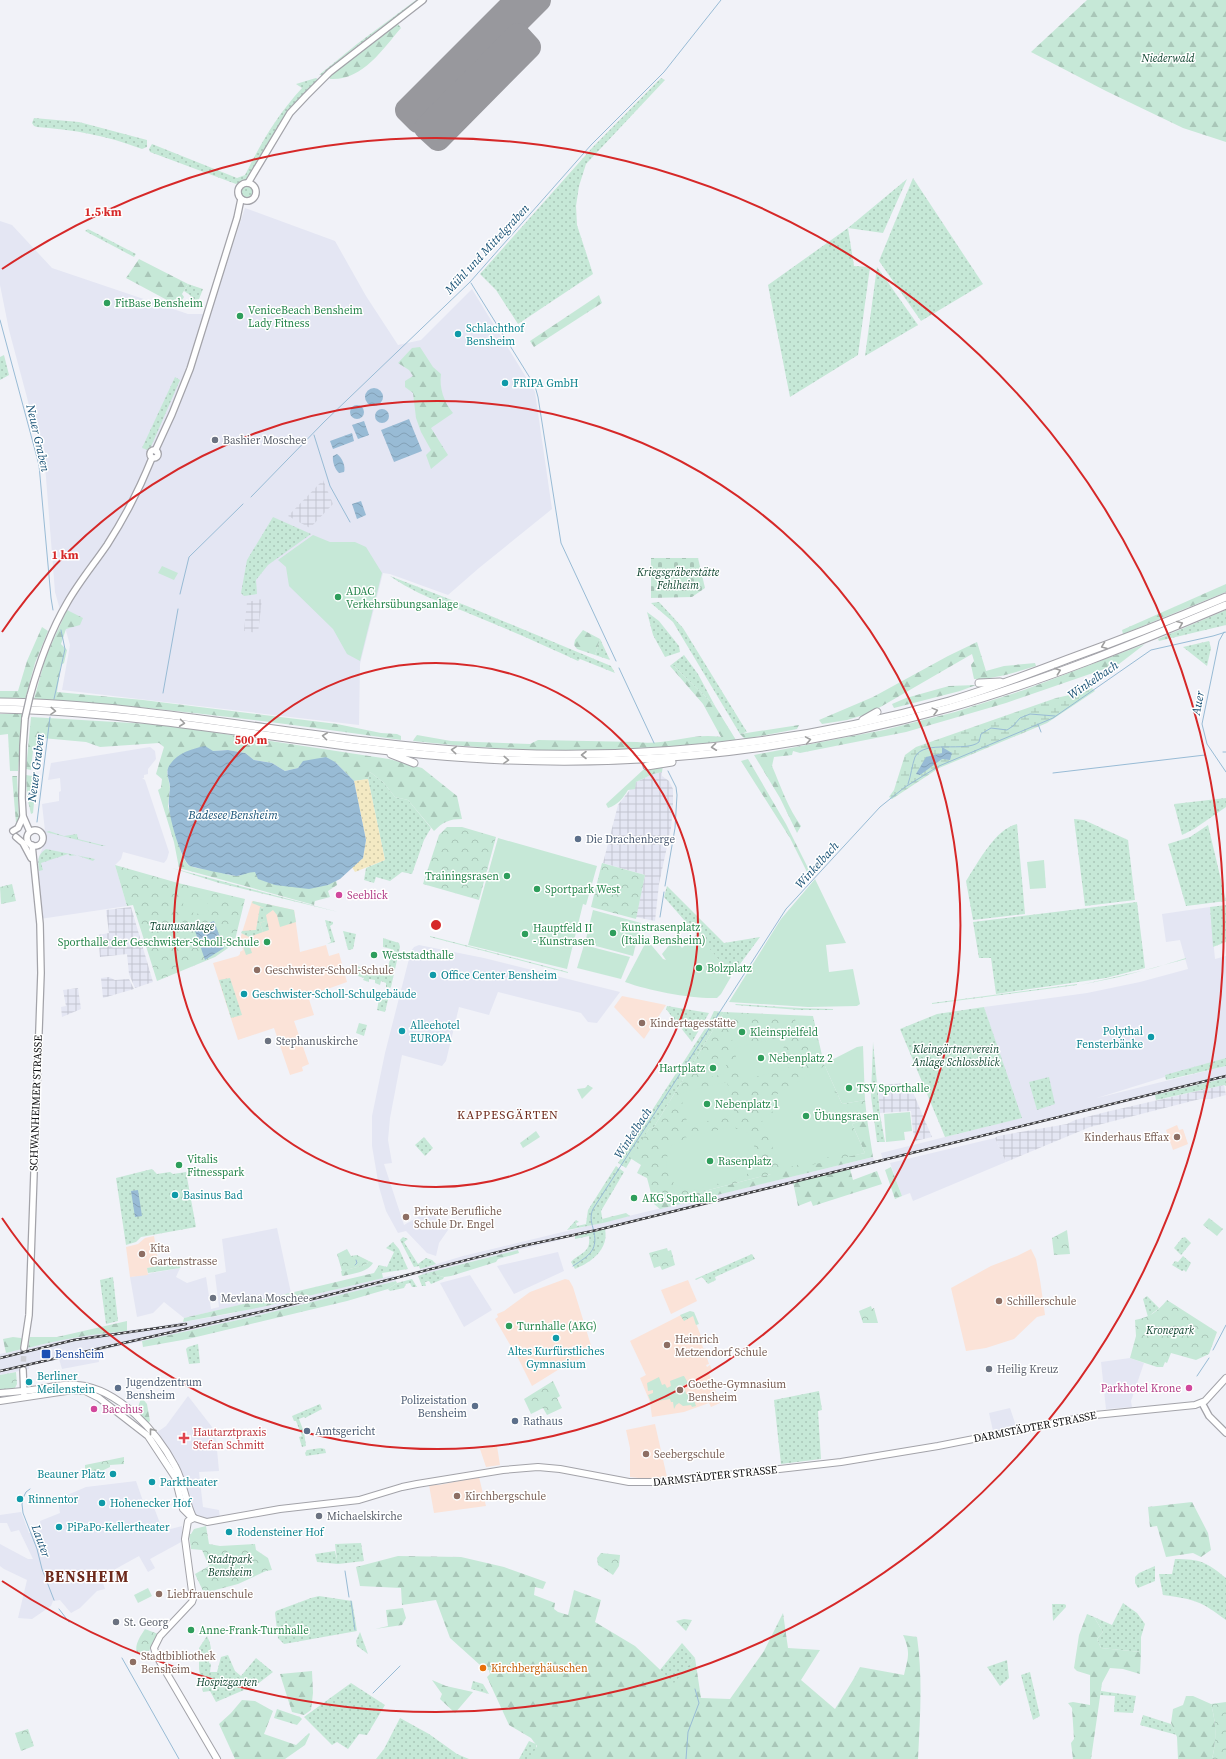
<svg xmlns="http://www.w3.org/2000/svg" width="1226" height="1759" font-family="'Source Serif 4',serif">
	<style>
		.built { fill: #e4e6f3 }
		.industrial { fill: url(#industrial-grid) }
		.education { fill: #fbe3d8 }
		.grass { fill: url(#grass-dots) }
		.forest { fill: url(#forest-firs) }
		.wetland { fill: url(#wetland-marsh) }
		.sand { fill: url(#sand-dots) }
		.cemetery { fill: url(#cemetery-stones) }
		.park { fill: url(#park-crowns) }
		.pitch { fill: #c6e8d7 }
		.water { fill: url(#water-waves) }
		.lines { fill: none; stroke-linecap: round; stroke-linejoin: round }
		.stream { stroke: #98bbd5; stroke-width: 1 }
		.runway { stroke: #98989d; stroke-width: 24 }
		.secondary-tunnel { stroke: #cfd0d5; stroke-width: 5.5; stroke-dasharray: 5.5 3; stroke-linecap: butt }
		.secondary-casing { stroke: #a3a3a9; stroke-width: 8 }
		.primary-casing { stroke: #a3a3a9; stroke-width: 8 }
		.motorway-casing { stroke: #a3a3a9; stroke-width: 9 }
		.secondary { stroke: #fff; stroke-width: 5.5 }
		.primary { stroke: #fff; stroke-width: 6 }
		.motorway { stroke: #fff; stroke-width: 7 }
		.rail-casing { stroke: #3f3f42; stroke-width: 2.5 }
		.rail { stroke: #fff; stroke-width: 1; stroke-dasharray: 3; stroke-linecap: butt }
		.secondary-bridge-casing { stroke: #a3a3a9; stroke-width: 8; stroke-linecap: butt }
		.secondary-bridge { stroke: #fff; stroke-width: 5.5 }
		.oneway { stroke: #9f9f9f }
		.ring { fill: none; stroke: #d62828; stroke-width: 2 }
		.leisure-dot { fill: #2e9e5b; stroke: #fff; stroke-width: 1.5 }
		.culture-dot { fill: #0f9aa8; stroke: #fff; stroke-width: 1.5 }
		.worship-dot { fill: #6b7280; stroke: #fff; stroke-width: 1.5 }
		.service-dot { fill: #5c6f8a; stroke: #fff; stroke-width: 1.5 }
		.hotel-dot { fill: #d1479c; stroke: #fff; stroke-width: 1.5 }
		.education-dot { fill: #8d6e63; stroke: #fff; stroke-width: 1.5 }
		.transit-dot { fill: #1a4fb4; stroke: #fff; stroke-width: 1.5 }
		.health-dot { fill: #e0444e; stroke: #fff; stroke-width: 1.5 }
		.food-dot { fill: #e8710a; stroke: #fff; stroke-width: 1.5 }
		.labels { text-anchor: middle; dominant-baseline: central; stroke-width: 3; stroke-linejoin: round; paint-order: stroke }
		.park-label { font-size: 11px; font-style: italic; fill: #104631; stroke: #fff }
		.leisure-label { font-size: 11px; fill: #27864d; stroke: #fff; text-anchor: start }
		.culture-label { font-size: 11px; fill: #0d838f; stroke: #fff; text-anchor: start }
		.worship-label { font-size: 11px; fill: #5b616d; stroke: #fff; text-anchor: start }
		.service-label { font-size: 11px; fill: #4e5e75; stroke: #fff; text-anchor: start }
		.hotel-label { font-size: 11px; fill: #b23c85; stroke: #fff; text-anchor: start }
		.education-label { font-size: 11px; fill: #785e54; stroke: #fff; text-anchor: start }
		.street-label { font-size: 11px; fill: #0e0e10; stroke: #fff }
		.transit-label { font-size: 11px; fill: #164399; stroke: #fff; text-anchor: start }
		.health-label { font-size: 11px; fill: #be3a42; stroke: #fff; text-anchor: start }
		.food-label { font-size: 11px; fill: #c56008; stroke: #fff; text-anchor: start }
		.water-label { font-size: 12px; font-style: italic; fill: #185175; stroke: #fff }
		.neighbourhood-label { font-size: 12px; letter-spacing: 1px; fill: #6d291a; stroke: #fff }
		.district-label { font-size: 15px; font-weight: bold; letter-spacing: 1px; fill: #6d291a; stroke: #fff }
		.centre { fill: #d62828; stroke: #fff; stroke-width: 2 }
		.ring-label { font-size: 12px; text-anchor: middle; font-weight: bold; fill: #d62828; stroke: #fff; stroke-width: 3; stroke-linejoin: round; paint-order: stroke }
	</style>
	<defs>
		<pattern id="industrial-grid" width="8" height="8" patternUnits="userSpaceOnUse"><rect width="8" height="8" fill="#e4e6f3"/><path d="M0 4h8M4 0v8" fill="none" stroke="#c2c4cf"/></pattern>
		<pattern id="grass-dots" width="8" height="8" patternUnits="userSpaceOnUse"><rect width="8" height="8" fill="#c6e8d7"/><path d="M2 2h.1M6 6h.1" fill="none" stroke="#a9c6b8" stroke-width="1.8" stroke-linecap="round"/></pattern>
		<pattern id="forest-firs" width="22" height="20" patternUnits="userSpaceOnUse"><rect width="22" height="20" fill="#c6e8d7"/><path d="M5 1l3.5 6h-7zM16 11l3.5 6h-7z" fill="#a9c6b8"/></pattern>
		<pattern id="wetland-marsh" width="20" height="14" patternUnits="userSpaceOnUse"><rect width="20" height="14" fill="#c6e8d7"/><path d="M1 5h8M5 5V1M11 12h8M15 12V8" fill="none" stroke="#a9c6b8"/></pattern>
		<pattern id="sand-dots" width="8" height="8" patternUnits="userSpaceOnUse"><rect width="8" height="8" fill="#f3e9c3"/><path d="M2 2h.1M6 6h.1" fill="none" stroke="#cfc7a6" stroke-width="1.8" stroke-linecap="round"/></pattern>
		<pattern id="cemetery-stones" width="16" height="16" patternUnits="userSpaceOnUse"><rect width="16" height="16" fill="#c6e8d7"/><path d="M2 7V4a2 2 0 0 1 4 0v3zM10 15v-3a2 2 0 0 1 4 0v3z" fill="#a9c6b8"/></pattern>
		<pattern id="park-crowns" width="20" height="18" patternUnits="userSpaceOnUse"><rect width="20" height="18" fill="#c6e8d7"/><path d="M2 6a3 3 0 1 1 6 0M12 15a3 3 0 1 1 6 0" fill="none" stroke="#a9c6b8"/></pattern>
		<pattern id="water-waves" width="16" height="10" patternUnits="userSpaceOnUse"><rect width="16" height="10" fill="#98bbd5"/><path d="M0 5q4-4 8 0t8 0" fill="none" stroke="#82a0b6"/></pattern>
	</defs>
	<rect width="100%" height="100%" fill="#f1f2f8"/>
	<g class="built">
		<polygon points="245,208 335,241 366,296 398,345 421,340 472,289 535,392 552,509 479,568 448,595 390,574 383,573 360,664 359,725 62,690 70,645 55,592 45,465 9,330 0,285 0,221 12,225 52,268 188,314 210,314"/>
		<polygon points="150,747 155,751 156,759 148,769 148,774 144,775 144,778 142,778 145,780 169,852 167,859 164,863 123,852 121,859 115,865 127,906 40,919 36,893 39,879 38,859 46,840 42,804 59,801 59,792 61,791 60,778 48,780 51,763"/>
		<polygon points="1210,907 1215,959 1226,956 1226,1058 1097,1098 1226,1066 1226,1078 883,1161 881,1153 1021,1118 984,1007 1087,993 1140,982 1188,969 1180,940 1166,942 1162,914"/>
		<polygon points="419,945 484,958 620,992 597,1023 588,1022 581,1013 498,992 489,1015 459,1007 446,1061 442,1066 402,1055 390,1118 388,1140 392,1163 384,1164 404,1225 432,1209 439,1223 448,1230 439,1243 436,1256 427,1253 406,1231 398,1233 386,1211 379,1187 372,1146 372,1116 385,1053 411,951 414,947"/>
		<polygon points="995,1138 1006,1162 913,1201 910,1193 902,1196 890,1163"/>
		<polygon points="873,1157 875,1163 566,1237 560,1240 464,1263 433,1272 422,1275 420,1269 463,1256"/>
		<polygon points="277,1228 291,1293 184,1318 164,1302 153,1313 137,1317 130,1277 180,1268 176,1277 187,1283 206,1277 211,1309 219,1307 215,1275 226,1272 222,1239"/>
		<polygon points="558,1252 564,1271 514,1294 497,1266"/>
		<polygon points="394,1275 396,1281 370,1288 260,1315 98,1351 99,1362 62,1369 59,1359 29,1366 29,1369 0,1375 0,1354 67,1338 101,1332 143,1329 229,1314"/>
		<polygon points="470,1275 492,1310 464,1327 440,1283"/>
		<polygon points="1130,1358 1144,1363 1131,1401 1132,1407 1106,1409 1101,1362"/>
		<polygon points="188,1396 212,1427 216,1439 219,1471 199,1472 203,1507 219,1510 220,1518 207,1518 198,1515 192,1512 189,1499 156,1433 166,1426"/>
		<polygon points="1010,1408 1016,1426 993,1431 989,1413"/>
		<polygon points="136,1481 145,1507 153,1505 163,1531 182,1526 183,1541 150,1559 155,1568 148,1572 139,1556 101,1577 105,1589 97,1591 80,1608 71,1613 60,1600 53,1601 51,1606 32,1619 18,1618 27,1580 4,1569 0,1566 0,1544 28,1559 33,1559 19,1530 11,1532 7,1523 0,1523 0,1515 21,1512 29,1533 41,1530 40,1521 60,1513 58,1499 86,1487"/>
	</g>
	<g class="industrial">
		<polygon points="323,480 333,504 310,528 288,516"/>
		<polygon points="262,599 258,633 244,631 247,602"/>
		<polygon points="662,772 662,776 669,781 673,789 673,806 671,828 659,884 655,921 636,917 645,875 603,863 618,805 636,782 653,774"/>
		<polygon points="131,907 153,982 135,988 129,974 127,954 100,957 98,935 109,933 106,910"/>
		<polygon points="109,977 115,980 129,979 134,989 103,998 101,978"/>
		<polygon points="78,988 81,1009 62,1017 61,1007 66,1006 63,990"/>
		<polygon points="909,1083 932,1137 915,1141 913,1131 911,1111 880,1113 878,1085"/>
		<polygon points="1224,1085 1226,1095 1211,1099 1200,1099 1090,1127 1006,1162 995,1138 998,1136 1067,1124 1075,1120 1106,1112"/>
	</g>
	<g class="education">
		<polygon points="252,901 294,910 300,952 326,945 329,956 339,953 347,982 308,996 314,1015 294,1021 309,1064 302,1067 303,1071 290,1075 274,1028 238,1040 213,963 238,956 240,954 240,952 243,950 240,939"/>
		<polygon points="622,996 666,1005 644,1039 614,1007"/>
		<polygon points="1177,1125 1179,1130 1183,1129 1188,1144 1173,1150 1166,1130"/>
		<polygon points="154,1236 159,1266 147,1268 148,1275 130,1277 126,1247 138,1244 145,1238"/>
		<polygon points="1031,1249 1036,1259 1040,1280 1045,1315 1037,1317 1014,1339 986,1348 966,1351 951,1288 991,1266 1017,1256"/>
		<polygon points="565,1279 569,1280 573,1287 593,1352 567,1365 562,1364 561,1368 532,1386 519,1360 495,1319 498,1317 497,1314 504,1311 530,1292"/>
		<polygon points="688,1280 697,1301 671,1314 661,1290"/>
		<polygon points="681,1315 693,1316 701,1336 699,1337 707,1358 709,1364 706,1365 707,1367 710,1365 712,1370 708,1371 720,1403 711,1407 709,1403 684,1412 652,1417 650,1402 640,1378 646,1375 630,1341"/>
		<polygon points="655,1424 667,1477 647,1479 630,1477 630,1448 626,1430"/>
		<polygon points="497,1446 500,1465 486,1467 480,1449"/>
		<polygon points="479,1477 486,1506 434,1513 429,1485 439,1485"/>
	</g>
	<g class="grass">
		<polygon points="416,0 419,0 355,48 323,75 319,75 357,44"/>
		<path d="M316 78 319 80 279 126 250 177 247 180 236 184 150 152 149 149 152 144 237 178 245 175C261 143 277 115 302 88L296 84Z"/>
		<polygon points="661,78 665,80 586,164 579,186 576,206 577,225 593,274 518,324 496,290 480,274 592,148"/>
		<path d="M34 118 79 122 147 140V147L142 149C105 135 75 130 37 127L34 126 32 123Z"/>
		<polygon points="913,178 983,284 921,321 879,261"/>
		<polygon points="907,179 883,233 848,228 854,266 870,267 858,355 790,397 768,285 848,228"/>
		<circle cx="247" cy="192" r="7"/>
		<polygon points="88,229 136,254 134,257 85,231"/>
		<polygon points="877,267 918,325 865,356"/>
		<polygon points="188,284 203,289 199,299 193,302 190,295 184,291"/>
		<polygon points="4,355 9,375 0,380 0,357"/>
		<polygon points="175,377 180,380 150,449 148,450 142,448"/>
		<polygon points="273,517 311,534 268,565 256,580 257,594 244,596 241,593 247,560"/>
		<path d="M390 576 467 606 611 666 615 673 580 659 578 661C542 644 505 628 468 613 439 601 417 595 390 576Z"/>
		<polygon points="659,602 683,628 747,732 740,734 673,622 651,603"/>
		<polygon points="1226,610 1226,625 1159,641 1158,639"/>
		<polygon points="647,612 659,621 679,646 680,652 665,657 653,635"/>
		<polygon points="600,639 610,660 595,655"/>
		<polygon points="1209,641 1211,648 1207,666 1183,647"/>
		<polygon points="684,655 698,674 715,706 674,666 671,665"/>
		<polygon points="370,772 383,782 395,797 408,800 431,828 424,840 412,874 402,872 390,881 376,877 374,883 364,880 366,868 385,860 368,779"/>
		<polygon points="1226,798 1226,807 1194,829 1182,835 1174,804"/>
		<polygon points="1074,819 1084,820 1128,840 1135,900 1085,906"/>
		<path d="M1017 824 1025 914 973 920 966 881C978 863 995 829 1017 824Z"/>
		<polygon points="1208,825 1226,901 1186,906 1168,844 1190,837"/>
		<polygon points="49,831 64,836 77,834 78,839 102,845 106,845 102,846 46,832"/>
		<path d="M46 849 95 859 93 861 76 855 70 856 68 854 41 863 43 870 39 871C38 860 37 855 46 849Z"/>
		<polygon points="172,868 338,912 219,883"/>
		<polygon points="667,886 724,943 760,937 732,975 664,897"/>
		<polygon points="1137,902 1145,968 1106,978 996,994 991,958 979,958 973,922"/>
		<polygon points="1226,905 1226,942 1213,947 1210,907"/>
		<polygon points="260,907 264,908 265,921 260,923 263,932 249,937 241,933 242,931 256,930"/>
		<polygon points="325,920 333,922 333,924 330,926 335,942 327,944 331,942"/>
		<polygon points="343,931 356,934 353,949 348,950"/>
		<polygon points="430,936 568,972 568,973 430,937"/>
		<polygon points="383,938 399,943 400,947 391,987 390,988 386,987 386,983 381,981 380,985 375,983 375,980 369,979 369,982 363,980 364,978 358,976 358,969 356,970 354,966 356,966 386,974 392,952 391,949 383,947"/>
		<polygon points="1186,958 1186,959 1119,977 1080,985 1154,968"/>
		<polygon points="230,978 242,1015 231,1018 219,980"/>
		<polygon points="1077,984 1077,985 932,1004 932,1003"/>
		<polygon points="380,994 389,996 385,1012 377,1010"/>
		<polygon points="736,1004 800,1008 833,1009 833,1010 799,1010 735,1005"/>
		<polygon points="667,1006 709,1013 692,1042 666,1009"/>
		<polygon points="984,1007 1022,1118 945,1137 900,1029 937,1014"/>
		<polygon points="714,1011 724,1012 654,1127 649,1129 626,1168 618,1163 708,1024"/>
		<polygon points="873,1042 880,1115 885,1142 877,1142 871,1096"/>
		<polygon points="1226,1058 1226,1066 1166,1080 1165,1075"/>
		<polygon points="1049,1077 1055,1104 1037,1110 1029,1082"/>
		<polygon points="1226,1078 1226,1086 1224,1085 1156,1100 1155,1095"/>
		<polygon points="424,1137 433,1148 425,1156 415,1145"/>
		<polygon points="616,1166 624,1172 601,1211 603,1223 567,1230 576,1220 579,1222 576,1223 577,1226 586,1224 588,1210"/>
		<polygon points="152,1169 157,1174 170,1172 173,1174 186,1172 196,1227 141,1237 136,1242 126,1245 116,1178"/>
		<path d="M605 1229C609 1249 592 1262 575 1269L571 1262C580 1252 591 1254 589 1236L575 1239V1236Z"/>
		<polygon points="403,1237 408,1239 404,1242 418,1264 426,1258 432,1260 436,1264 420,1269 419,1266 414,1267 400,1240"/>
		<polygon points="1185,1237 1191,1243 1181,1255 1174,1248 1182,1238"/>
		<polygon points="393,1242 399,1249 408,1269 382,1273 374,1273 379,1265 387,1267 394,1252 386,1248"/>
		<polygon points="752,1254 755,1259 715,1277 716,1280 708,1284 702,1277 696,1280 695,1279"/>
		<polygon points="1183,1256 1191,1263 1186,1272 1184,1270 1182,1271 1172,1265 1175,1261 1178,1262"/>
		<polygon points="427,1273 444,1277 443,1279 431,1284 429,1281 425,1282 426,1286 422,1286 418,1276"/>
		<polygon points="113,1277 118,1321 106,1324 100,1280"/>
		<polygon points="412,1279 417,1287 412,1287 410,1283 406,1284 404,1288 390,1291 388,1289 397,1283"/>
		<polygon points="1147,1296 1159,1308 1148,1317 1143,1299"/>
		<polygon points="198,1344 200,1363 189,1364 186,1349 188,1347"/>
		<polygon points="819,1391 822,1410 818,1411 821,1459 781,1464 774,1400"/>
		<polygon points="320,1404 322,1409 305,1418 304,1417 299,1419 304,1432 306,1446 302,1447 299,1437 302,1436 296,1421 294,1421 292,1416"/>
		<polygon points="321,1448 325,1449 326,1453 306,1456 305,1453 307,1450"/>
		<polygon points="361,1543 364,1561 338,1564 317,1562 315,1554 335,1551 337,1561 335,1544"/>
		<path d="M1175 1559C1201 1559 1206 1562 1226 1578V1620C1201 1601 1194 1599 1163 1595L1159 1574H1172Z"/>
		<polygon points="1155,1566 1155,1581 1138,1588 1135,1583 1135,1577 1139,1573"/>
		<polygon points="319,1596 352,1601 357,1631 284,1644 278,1638 275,1613 276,1611 311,1598"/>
		<polygon points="1123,1603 1137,1613 1145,1624 1141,1637 1141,1652 1101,1648 1097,1639 1103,1632 1094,1617 1112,1625"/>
		<polygon points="1052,1604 1064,1604 1066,1605 1066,1607 1053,1621"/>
		<polygon points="360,1632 368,1654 357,1646 356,1641"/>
		<path d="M207 1636C212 1646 212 1652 209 1663L211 1664 210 1672H217L221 1657 228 1655 235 1671 241 1676 256 1658 273 1672 250 1690H244L216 1702 210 1691 203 1692 199 1669V1648Z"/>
		<polygon points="682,1643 695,1658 674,1684 660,1670"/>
		<polygon points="1007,1660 1009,1678 1000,1686 987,1667"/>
		<polygon points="1030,1672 1040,1716 1033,1720 1021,1675"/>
		<polygon points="473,1681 483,1684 489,1694 471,1689"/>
		<polygon points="351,1683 385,1705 367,1735 359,1734 348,1749 337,1742 332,1745 304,1717"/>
		<polygon points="1101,1691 1136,1696 1133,1713 1114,1712 1115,1696 1100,1695"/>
		<polygon points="1143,1715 1171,1724 1177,1735 1140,1725"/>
		<polygon points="400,1718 429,1734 457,1754 469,1759 376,1759 384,1749"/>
		<polygon points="529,1741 536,1744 536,1753 534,1759 519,1759"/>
	</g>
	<g class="forest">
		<polygon points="1087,0 1226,0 1226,142 1183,128 1106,91 1031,52"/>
		<path d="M395 24H398L401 28C382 50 362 81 330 79L329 76Z"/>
		<polygon points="139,259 188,284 182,294 184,297 178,308 167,305 167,300 126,278"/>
		<polygon points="599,295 602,303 534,347 530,341"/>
		<path d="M420 347 433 367 441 374C439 388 444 402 453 413L431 428 448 455 431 469 426 455 431 450 421 432 416 418 413 393 405 387V381L413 376 409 370 398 363 412 348Z"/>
		<polygon points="1226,584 1226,592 1123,634 1122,630"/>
		<path d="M67 610 83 618 80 625 66 629 61 644 67 650 64 663 61 665 57 692 143 700 337 724 381 733 397 734 401 736V740C280 723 157 706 34 699L46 656Z"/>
		<polygon points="42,627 48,631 35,663 25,700 0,700 0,691 18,691 27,661"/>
		<polygon points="583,630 600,639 595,655 577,649 574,645 575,640"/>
		<path d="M977 642 986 671 1004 666 1035 663 1036 666C1016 672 996 679 974 679L971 665 974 661 972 654 870 713 847 720 822 724 819 720 873 697 948 656Z"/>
		<path d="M1145 644 1119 664 1006 703 906 732 800 753 793 751 792 755 774 757 772 766C781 787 788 808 801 826L797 833 780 798 754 755 884 730 955 712 1024 690Z"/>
		<path d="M671 665 674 666 715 706 736 740C704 743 671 747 639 749 564 754 488 749 413 741L414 739 417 735 451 741 530 744 538 740 637 742C665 746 693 732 721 737L703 704 670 666Z"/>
		<polygon points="976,685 960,691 894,708 892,704 906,698 949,686"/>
		<polygon points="0,714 23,714 18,771 10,771 8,734 0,735"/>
		<path d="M31 717 166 725 389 759 422 768 457 796 462 819C449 819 443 822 434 831L408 800 395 797 383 782 370 772 368 779 354 781 335 762 304 761 298 768 285 771 272 763 254 760 245 753 228 750 213 751 167 771 170 788 168 806 182 856 188 865 196 868 215 870 229 875 239 876 247 872H255L328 885 336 880 337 885 328 891 330 897 315 901 314 905 179 868 174 842 158 790 161 788 162 779 156 774 164 747 159 743 100 747 86 742 42 738 37 750 33 751 31 770 26 769Z"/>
		<polygon points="799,725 797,729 745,739 740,734"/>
		<polygon points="748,759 786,824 810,872 807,872 790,838 741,761"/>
		<path d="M663 765 662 772 653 774 636 782 635 789 628 790C623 798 618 805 608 808L606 804 643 770 653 766Z"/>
		<polygon points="26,775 32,776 35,792 33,813 31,814 27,796"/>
		<polygon points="12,776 17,776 19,819 16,823"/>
		<polygon points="253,901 294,910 296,922 280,927 277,915 273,910 266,915 269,930 263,932 260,923 265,921 262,914 264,908 252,903"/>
		<polygon points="244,939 248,940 252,953 246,955 241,941"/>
		<polygon points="867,1119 873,1157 660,1209 654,1204 771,1174 770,1171 865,1153 852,1124"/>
		<polygon points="891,1167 902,1196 895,1199 885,1170"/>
		<polygon points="850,1169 853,1180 877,1171 882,1184 813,1206 811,1201 798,1206 793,1182"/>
		<polygon points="626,1213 630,1216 603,1223 602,1219"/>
		<polygon points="518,1250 519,1253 498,1259 496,1262 451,1276 444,1277 427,1273"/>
		<path d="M369 1261 373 1263C368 1272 352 1274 342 1276L341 1271 365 1265Z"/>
		<polygon points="374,1273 382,1273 383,1278 262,1307 183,1322 184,1318"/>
		<polygon points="396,1281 397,1283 388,1289 347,1301 188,1339 143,1347 142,1341 260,1315"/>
		<path d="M127 1321V1331C93 1334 61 1339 28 1348L30 1337H57Z"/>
		<polygon points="13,1337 21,1338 23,1340 22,1349 6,1353 3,1339"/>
		<path d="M142 1398 147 1404 150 1421 148 1423C140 1415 135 1408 142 1398Z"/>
		<polygon points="1192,1502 1208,1533 1211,1550 1201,1557 1193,1553 1166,1557 1157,1526 1150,1527 1148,1507"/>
		<path d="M398 1556 461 1557 504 1567 546 1582 543 1589 535 1587 534 1595 555 1603 554 1609 558 1612 568 1615 574 1590 601 1600 595 1622 635 1646 674 1683 695 1658 701 1698 730 1699 764 1651 783 1613 788 1648 820 1650 801 1680 835 1709 853 1680 860 1667 904 1675C908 1658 911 1652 903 1635L917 1637C923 1678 920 1718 918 1759H530L537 1746 531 1738 509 1725 487 1677 490 1674 489 1670H487L486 1664 480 1665 450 1638 436 1600 402 1605 401 1588 360 1586 356 1567Z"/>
		<polygon points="403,1608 406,1618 402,1625 375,1629 388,1626 386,1610"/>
		<polygon points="1087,1614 1094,1617 1103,1632 1097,1639 1101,1648 1141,1652 1140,1674 1123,1669 1110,1668 1102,1683 1091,1759 1073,1759 1071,1743 1074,1739 1072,1708 1068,1703 1073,1702 1090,1705 1090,1675 1077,1671 1074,1668 1079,1635"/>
		<polygon points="312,1671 313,1693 311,1710 304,1715 292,1712 280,1674"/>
		<polygon points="432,1680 446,1686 473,1692 455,1713 440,1699 442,1694"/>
		<path d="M1186 1696H1193L1211 1704C1216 1722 1217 1740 1212 1759H1178L1177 1737 1171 1723 1173 1709 1183 1705Z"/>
		<polygon points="242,1700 255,1701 273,1711 264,1734 296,1745 309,1733 310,1734 305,1745 285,1759 235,1759 219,1724 231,1713"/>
		<polygon points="277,1709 300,1717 302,1719 297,1725 274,1718"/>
	</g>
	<polygon class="wetland" points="1092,688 1095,691 1047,723 939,768 892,799 889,797 894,790 905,755 916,747 1056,698 1083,692"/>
	<polygon class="sand" points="368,779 385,860 355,872 352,867 363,858 366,840 354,781"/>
	<polygon class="cemetery" points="651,558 698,558 705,588 692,597 651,598"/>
	<g class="park">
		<polygon points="447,827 462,827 496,837 479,900 423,884 439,835"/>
		<polygon points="602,863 645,875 636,919 591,907"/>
		<polygon points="115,865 178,883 245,899 234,944 215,957 157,981 133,905 127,906"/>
		<polygon points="12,884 16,901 1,904 0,887"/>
		<polygon points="724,1012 813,1016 824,1064 842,1104 865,1100 867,1119 852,1124 865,1153 775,1173 654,1204 647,1178 637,1173 641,1165 630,1158 649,1129 654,1127"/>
		<polygon points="359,1023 367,1025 364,1036 356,1033"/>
		<polygon points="588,1085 593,1088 582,1099 577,1089 585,1088"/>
		<polygon points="536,1131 540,1137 523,1148 520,1143"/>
		<polygon points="1209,1218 1223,1229 1217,1236 1203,1225"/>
		<polygon points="1067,1230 1070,1254 1054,1255 1052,1238"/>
		<polygon points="667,1248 668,1251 671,1250 675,1265 662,1270 660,1266 654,1268 649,1253"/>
		<polygon points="347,1249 351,1256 357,1255 369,1261 365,1265 342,1271 337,1254"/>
		<polygon points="160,1259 161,1264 184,1261 180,1268 148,1273 147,1268 158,1266 158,1260"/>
		<path d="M1167 1300 1217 1332 1209 1354 1196 1360 1171 1353 1167 1363 1165 1362 1163 1367H1157L1130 1358 1136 1336 1135 1320C1150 1317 1157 1312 1167 1300Z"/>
		<polygon points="871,1306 872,1309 874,1308 878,1323 863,1323 859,1311"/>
		<polygon points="690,1311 694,1312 699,1324 696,1325 693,1316 684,1321 680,1315"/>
		<polygon points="16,1372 17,1384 14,1390 0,1392 0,1375"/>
		<polygon points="553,1381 560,1396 557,1398 562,1408 547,1415 543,1408 531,1414 524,1399"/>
		<polygon points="124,1457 124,1464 110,1465 110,1467 85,1479 85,1465"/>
		<polygon points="206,1526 209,1544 220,1546 255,1544 256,1550 268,1558 272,1570 266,1571 238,1584 204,1593 195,1574 209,1566 202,1550 191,1549 189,1534 191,1534 194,1529"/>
		<polygon points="601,1553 620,1555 619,1566 613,1575 598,1565 597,1558"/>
		<polygon points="684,1619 692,1620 686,1631 676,1621"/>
		<path d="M145 1629 158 1634 149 1651 137 1652C134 1645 141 1635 145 1629Z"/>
		<path d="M1226 1702V1759H1212C1217 1740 1216 1722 1211 1704Z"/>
		<polygon points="28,1729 34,1746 21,1751 15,1733"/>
	</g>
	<g class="pitch">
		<polygon points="313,535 330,542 355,542 366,547 382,573 360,661 347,654 333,629 289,586 286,567 278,560"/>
		<polygon points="162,566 178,573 174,580 158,573"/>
		<polygon points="498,838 597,866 586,905 583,904 567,969 468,945"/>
		<polygon points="1044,860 1046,888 1030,889 1027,862"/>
		<polygon points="815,879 846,943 826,945 829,972 853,969 860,1004 857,1006 808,1007 729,1002 781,919"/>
		<polygon points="192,898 204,900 210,906 209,913 203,915 186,911 183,904 185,899"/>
		<polygon points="593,910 641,923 633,956 585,943"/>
		<path d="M697 934 732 975 721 994 717 998C691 999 650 991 625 982L647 940 663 959 666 960 662 954 674 939 682 948Z"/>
		<polygon points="584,945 630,957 621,979 577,968"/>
		<polygon points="795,1019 813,1019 822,1060 812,1065 805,1036 799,1037"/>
		<polygon points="751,1020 755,1038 733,1044 729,1026"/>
		<polygon points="781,1037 789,1069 741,1080 734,1048"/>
		<polygon points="863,1046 865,1100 842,1104 824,1064 857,1047"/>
		<polygon points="724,1057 728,1073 702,1079 698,1063"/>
		<polygon points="823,1067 861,1149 781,1169 761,1118 773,1113 767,1100"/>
		<polygon points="727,1082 735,1114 688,1126 680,1093"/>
		<polygon points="858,1102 861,1118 850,1120 847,1104"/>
		<polygon points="910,1112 912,1131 904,1132 905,1140 886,1142 884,1114"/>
		<path d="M735 1126 736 1129 742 1128C749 1133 753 1141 755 1149 763 1177 732 1180 713 1185 705 1187 695 1191 686 1189 665 1185 662 1160 672 1145L683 1142V1138Z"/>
		<polygon points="683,1376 684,1376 688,1383 684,1385 686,1394 692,1394 696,1406 692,1407 691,1405 683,1406 679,1403 676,1405 674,1409 673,1402 671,1402 670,1399 651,1402 648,1395 653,1393 653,1390 648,1391 647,1383 659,1377 662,1385 665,1384 667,1388 671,1386 670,1381"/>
		<polygon points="148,1588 152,1596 138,1603 134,1595"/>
	</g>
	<g class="water">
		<circle cx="374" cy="397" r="9"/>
		<circle cx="357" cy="412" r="7"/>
		<circle cx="382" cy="416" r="7"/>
		<polygon points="409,419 422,451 394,462 381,430"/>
		<polygon points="364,421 369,435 358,439 352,425"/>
		<polygon points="352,433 354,441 333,449 330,441"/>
		<path d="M337 454C342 457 346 467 344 472L339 473C335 470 332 461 333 456Z"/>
		<polygon points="361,501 366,515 357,519 352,504"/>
		<path d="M205 746 213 751 228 750 245 753 254 760 272 763 285 771 298 768 303 761 326 757 335 762 354 781 366 840 363 858 340 879 328 885 309 889 275 885 258 879 255 872C248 872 244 875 237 876 234 876 192 867 190 866 181 860 169 817 169 806 168 800 170 793 170 787 170 781 165 773 169 766 177 753 191 749 205 746Z"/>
		<polygon points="942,747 952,753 950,760 942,759 920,775 916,774 926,757 942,753"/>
		<polygon points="214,921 224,948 205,960 194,928"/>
		<polygon points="138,1190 142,1216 135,1217 131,1191"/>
	</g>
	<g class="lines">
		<g class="stream">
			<polyline points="471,283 535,386 538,397 561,543 616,661"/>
			<polyline points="0,320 39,465 51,598 53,610"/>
			<polyline points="314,435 330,486 350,522"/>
			<polyline points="251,497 324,422 470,282 591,145 664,72 721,0"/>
			<polyline points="180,594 189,557 243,504"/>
			<polyline points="1224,632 1219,641 1202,724 1207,744 1226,772"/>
			<polyline points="619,668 654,743"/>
			<polyline points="163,693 178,609"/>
			<polyline points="54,699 65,649 61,630"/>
			<polyline points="1038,724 1041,732"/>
			<polyline points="1223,752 1226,752"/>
			<polyline points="1053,773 1205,755"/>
			<path d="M908 784C911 776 912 765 915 757 924 739 966 753 979 742L981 734 991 728 1007 730 1013 726 1020 718 1030 714 1055 716"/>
			<polyline points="37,822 50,717"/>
			<polyline points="665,886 675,828 677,795 676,787 668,771"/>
			<polyline points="660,917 664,892"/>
			<polyline points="355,1265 357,1263 356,1260"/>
			<path d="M573 1266C590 1255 599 1250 593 1228 591 1221 590 1216 593 1209L786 909 880 807 905 787 939 766 1053 718 1151 650 1213 636 1226 632"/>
			<polyline points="1213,1350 1226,1325"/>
			<polyline points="1197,1376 1209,1358"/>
			<polyline points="30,1489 26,1492 23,1498 22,1504 23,1513 37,1549 42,1569 54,1600"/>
			<polyline points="345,1571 349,1597"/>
			<polyline points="351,1601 355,1630"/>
			<polyline points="59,1609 69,1622"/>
			<polyline points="122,1658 179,1759"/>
			<polyline points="373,1693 400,1666"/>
			<polyline points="686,1759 688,1732 699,1703 695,1689"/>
		</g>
		<g class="runway">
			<polyline points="517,0 407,110 418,121 539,0"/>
			<polygon points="518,35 529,47 438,139 426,128"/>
		</g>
		<polyline class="secondary-tunnel" points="23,1370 24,1348"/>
		<g class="secondary-casing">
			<g id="secondary">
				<polyline points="248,183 290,113 306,96 330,72 423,0"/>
				<circle cx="247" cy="192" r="9"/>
				<circle cx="154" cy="454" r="4"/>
				<polyline points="155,451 172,414 190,369 237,218 241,199"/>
				<path d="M30 696C39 663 50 632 67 603 79 582 94 564 107 545 125 517 140 488 152 458"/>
				<polyline points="25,718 23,746 22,798 23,816 30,832"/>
				<circle cx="35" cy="838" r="8"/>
				<polyline points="13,831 18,828 23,817"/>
				<polyline points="16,837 23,843 31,858"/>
				<polyline points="24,1348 29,1315 41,973 40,924 32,845"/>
				<polyline points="23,1370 24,1397"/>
				<polyline points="1202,1403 1209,1416 1226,1433"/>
			</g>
		</g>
		<g class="primary-casing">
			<g id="primary">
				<path d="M0 1393C13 1392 26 1391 39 1389 52 1387 65 1383 78 1385 119 1389 157 1432 175 1466 184 1482 185 1501 193 1517"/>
				<polyline points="0,1401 73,1390 85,1391 99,1398 148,1436 175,1477 183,1509 191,1517 207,1522 280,1509 359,1500 402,1487 417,1484 503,1470 538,1467 560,1469 629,1482 666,1482 841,1462 938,1446 1095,1415 1195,1405 1205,1401 1226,1378"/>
				<polyline points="194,1518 188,1521 185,1539 193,1599 192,1602 160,1636 154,1648 156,1655 217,1759"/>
			</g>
		</g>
		<g class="motorway-casing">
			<g id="motorway">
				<polyline points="979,683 1000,682"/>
				<path d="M0 702C158 704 312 741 469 751 631 762 793 745 949 701 989 689 1029 674 1068 659 1121 640 1174 619 1226 597"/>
				<path d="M0 709C158 712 312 748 469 758 633 769 791 752 949 708 1043 681 1136 643 1226 605"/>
				<polyline points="863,720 877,712"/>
				<polyline points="391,754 414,763"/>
				<polyline points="647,766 672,762"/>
			</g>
		</g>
		<use href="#secondary" class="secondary"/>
		<use href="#primary" class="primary"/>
		<use href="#motorway" class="motorway"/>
		<g class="rail-casing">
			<g id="rail">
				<polyline points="0,1358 74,1340 186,1324"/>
				<polyline points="0,1371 273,1309 522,1246 597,1230 1226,1076"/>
			</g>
		</g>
		<use href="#rail" class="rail"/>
		<g class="secondary-bridge-casing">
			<polyline id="secondary-bridge" points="25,718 30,696"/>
		</g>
		<use href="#secondary-bridge" class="secondary-bridge"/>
	</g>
	<defs><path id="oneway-chevron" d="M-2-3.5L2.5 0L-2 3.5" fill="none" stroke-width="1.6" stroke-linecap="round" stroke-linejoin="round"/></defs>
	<g class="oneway">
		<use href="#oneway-chevron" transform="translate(1180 624) rotate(-22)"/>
		<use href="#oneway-chevron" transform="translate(1104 646) rotate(159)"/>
		<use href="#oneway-chevron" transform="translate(1058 671) rotate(-20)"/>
		<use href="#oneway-chevron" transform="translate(53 711) rotate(3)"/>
		<use href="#oneway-chevron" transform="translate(935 711) rotate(-15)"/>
		<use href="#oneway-chevron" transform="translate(182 723) rotate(7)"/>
		<use href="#oneway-chevron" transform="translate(325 736) rotate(-173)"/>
		<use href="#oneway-chevron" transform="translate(808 740) rotate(-10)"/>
		<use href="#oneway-chevron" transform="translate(714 747) rotate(174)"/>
		<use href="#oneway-chevron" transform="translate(454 750) rotate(-175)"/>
		<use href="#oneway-chevron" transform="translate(584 755) rotate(-180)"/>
		<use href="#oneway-chevron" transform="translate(506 760) rotate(3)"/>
		<use href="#oneway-chevron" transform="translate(152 1431) rotate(-128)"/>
	</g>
	<g class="ring">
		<circle cx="436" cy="925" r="262"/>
		<path d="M2 632A524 524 0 1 1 2 1218"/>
		<path d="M2 269A787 787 0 1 1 2 1581"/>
	</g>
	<g class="leisure-dot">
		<circle cx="107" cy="303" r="4"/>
		<circle cx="240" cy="316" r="4"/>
		<circle cx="338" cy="597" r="4"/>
		<circle cx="507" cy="876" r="4"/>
		<circle cx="537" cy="889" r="4"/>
		<circle cx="613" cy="933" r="4"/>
		<circle cx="525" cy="934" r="4"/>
		<circle cx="267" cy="942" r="4"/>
		<circle cx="374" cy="955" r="4"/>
		<circle cx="699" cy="968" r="4"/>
		<circle cx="742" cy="1032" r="4"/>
		<circle cx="761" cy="1058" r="4"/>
		<circle cx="713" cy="1068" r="4"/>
		<circle cx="849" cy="1088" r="4"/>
		<circle cx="707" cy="1104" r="4"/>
		<circle cx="806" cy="1116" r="4"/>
		<circle cx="710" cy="1161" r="4"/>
		<circle cx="179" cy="1165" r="4"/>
		<circle cx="634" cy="1198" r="4"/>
		<circle cx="509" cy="1326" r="4"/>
		<circle cx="191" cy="1630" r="4"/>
	</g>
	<g class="culture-dot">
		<circle cx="458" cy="334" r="4"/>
		<circle cx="505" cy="383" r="4"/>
		<circle cx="433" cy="975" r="4"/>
		<circle cx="244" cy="994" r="4"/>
		<circle cx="402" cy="1031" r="4"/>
		<circle cx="1151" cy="1037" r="4"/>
		<circle cx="175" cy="1195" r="4"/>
		<circle cx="556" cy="1338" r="4"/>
		<circle cx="29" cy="1382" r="4"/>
		<circle cx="113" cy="1474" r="4"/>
		<circle cx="152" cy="1482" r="4"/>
		<circle cx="20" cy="1499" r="4"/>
		<circle cx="102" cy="1503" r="4"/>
		<circle cx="59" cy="1527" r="4"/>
		<circle cx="229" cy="1532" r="4"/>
	</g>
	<g class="worship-dot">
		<circle cx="215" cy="440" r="4"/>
		<circle cx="268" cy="1041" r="4"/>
		<circle cx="213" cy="1298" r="4"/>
		<circle cx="989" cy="1369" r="4"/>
		<circle cx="319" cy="1516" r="4"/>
		<circle cx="116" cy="1622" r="4"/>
	</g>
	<g class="service-dot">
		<circle cx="578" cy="839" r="4"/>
		<circle cx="118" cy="1388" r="4"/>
		<circle cx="475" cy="1406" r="4"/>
		<circle cx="515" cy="1421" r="4"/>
		<circle cx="307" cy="1431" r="4"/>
	</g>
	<g class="hotel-dot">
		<circle cx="339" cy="895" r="4"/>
		<circle cx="1189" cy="1388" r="4"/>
		<circle cx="94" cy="1409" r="4"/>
	</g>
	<g class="education-dot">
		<circle cx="257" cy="970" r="4"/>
		<circle cx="642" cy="1023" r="4"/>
		<circle cx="1177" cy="1137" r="4"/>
		<circle cx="406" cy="1217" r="4"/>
		<circle cx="142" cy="1254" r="4"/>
		<circle cx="999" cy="1301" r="4"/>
		<circle cx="667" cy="1345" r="4"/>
		<circle cx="680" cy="1390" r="4"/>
		<circle cx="646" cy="1454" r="4"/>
		<circle cx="457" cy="1496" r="4"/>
		<circle cx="159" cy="1594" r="4"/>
		<circle cx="133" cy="1662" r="4"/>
	</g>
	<rect class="transit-dot" x="41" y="1349" width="10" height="10" rx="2"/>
	<path class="health-dot" d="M182 1432h4v4h4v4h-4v4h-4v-4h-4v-4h4z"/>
	<circle class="food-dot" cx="483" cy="1668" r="4"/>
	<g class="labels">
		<g class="park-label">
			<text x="1168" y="58">Niederwald</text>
			<text x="678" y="572">Kriegsgräberstätte<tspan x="678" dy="13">Fehlheim</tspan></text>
			<text x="182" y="926">Taunusanlage</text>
			<text x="956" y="1049">Kleingärtnerverein<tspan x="956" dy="13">Anlage Schlossblick</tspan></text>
			<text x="1170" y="1330">Kronepark</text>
			<text x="230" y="1559">Stadtpark<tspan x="230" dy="13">Bensheim</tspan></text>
			<text x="227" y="1682">Hospizgarten</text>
		</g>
		<g class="leisure-label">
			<text x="115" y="303">FitBase Bensheim</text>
			<text x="248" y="310">VeniceBeach Bensheim<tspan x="248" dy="13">Lady Fitness</tspan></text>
			<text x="346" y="591">ADAC<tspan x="346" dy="13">Verkehrsübungsanlage</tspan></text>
			<text x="499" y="876" text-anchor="end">Trainingsrasen</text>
			<text x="545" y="889">Sportpark West</text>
			<text x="621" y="927">Kunstrasenplatz<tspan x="621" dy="13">(Italia Bensheim)</tspan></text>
			<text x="533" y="928">Hauptfeld II<tspan x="533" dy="13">- Kunstrasen</tspan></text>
			<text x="259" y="942" text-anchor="end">Sporthalle der Geschwister-Scholl-Schule</text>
			<text x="382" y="955">Weststadthalle</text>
			<text x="707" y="968">Bolzplatz</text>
			<text x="750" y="1032">Kleinspielfeld</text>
			<text x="769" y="1058">Nebenplatz 2</text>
			<text x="705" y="1068" text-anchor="end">Hartplatz</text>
			<text x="857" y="1088">TSV Sporthalle</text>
			<text x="715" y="1104">Nebenplatz 1</text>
			<text x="814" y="1116">Übungsrasen</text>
			<text x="187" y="1159">Vitalis<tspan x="187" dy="13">Fitnesspark</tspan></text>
			<text x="718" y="1161">Rasenplatz</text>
			<text x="642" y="1198">AKG Sporthalle</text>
			<text x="517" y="1326">Turnhalle (AKG)</text>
			<text x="199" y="1630">Anne-Frank-Turnhalle</text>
		</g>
		<g class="culture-label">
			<text x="466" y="328">Schlachthof<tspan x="466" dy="13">Bensheim</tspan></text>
			<text x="513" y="383">FRIPA GmbH</text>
			<text x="441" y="975">Office Center Bensheim</text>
			<text x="252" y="994">Geschwister-Scholl-Schulgebäude</text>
			<text x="410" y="1025">Alleehotel<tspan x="410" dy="13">EUROPA</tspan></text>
			<text x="1143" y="1031" text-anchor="end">Polythal<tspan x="1143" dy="13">Fensterbänke</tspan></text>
			<text x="183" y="1195">Basinus Bad</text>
			<text x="556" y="1351" text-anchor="middle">Altes Kurfürstliches<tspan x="556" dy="13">Gymnasium</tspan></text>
			<text x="37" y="1376">Berliner<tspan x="37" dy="13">Meilenstein</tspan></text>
			<text x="105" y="1474" text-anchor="end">Beauner Platz</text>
			<text x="160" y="1482">Parktheater</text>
			<text x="28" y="1499">Rinnentor</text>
			<text x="110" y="1503">Hohenecker Hof</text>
			<text x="67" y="1527">PiPaPo-Kellertheater</text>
			<text x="237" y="1532">Rodensteiner Hof</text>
		</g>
		<g class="worship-label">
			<text x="223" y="440">Bashier Moschee</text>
			<text x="276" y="1041">Stephanuskirche</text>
			<text x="221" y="1298">Mevlana Moschee</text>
			<text x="997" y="1369">Heilig Kreuz</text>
			<text x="327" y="1516">Michaelskirche</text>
			<text x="124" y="1622">St. Georg</text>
		</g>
		<g class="service-label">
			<text x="586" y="839">Die Drachenberge</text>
			<text x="126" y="1382">Jugendzentrum<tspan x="126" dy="13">Bensheim</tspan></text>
			<text x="467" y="1400" text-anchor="end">Polizeistation<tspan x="467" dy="13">Bensheim</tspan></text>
			<text x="523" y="1421">Rathaus</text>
			<text x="315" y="1431">Amtsgericht</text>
		</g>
		<g class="hotel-label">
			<text x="347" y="895">Seeblick</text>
			<text x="1181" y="1388" text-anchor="end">Parkhotel Krone</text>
			<text x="102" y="1409">Bacchus</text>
		</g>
		<g class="education-label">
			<text x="265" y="970">Geschwister-Scholl-Schule</text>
			<text x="650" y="1023">Kindertagesstätte</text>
			<text x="1169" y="1137" text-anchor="end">Kinderhaus Effax</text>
			<text x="414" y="1211">Private Berufliche<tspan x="414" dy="13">Schule Dr. Engel</tspan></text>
			<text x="150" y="1248">Kita<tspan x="150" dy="13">Gartenstrasse</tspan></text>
			<text x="1007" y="1301">Schillerschule</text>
			<text x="675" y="1339">Heinrich<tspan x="675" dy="13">Metzendorf Schule</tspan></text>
			<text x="688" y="1384">Goethe-Gymnasium<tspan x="688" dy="13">Bensheim</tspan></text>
			<text x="654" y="1454">Seebergschule</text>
			<text x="465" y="1496">Kirchbergschule</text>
			<text x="167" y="1594">Liebfrauenschule</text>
			<text x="141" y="1656">Stadtbibliothek<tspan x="141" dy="13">Bensheim</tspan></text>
		</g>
		<g class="street-label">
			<text transform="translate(36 1103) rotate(-88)">SCHWANHEIMER STRASSE</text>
			<text transform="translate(1035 1427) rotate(-11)">DARMSTÄDTER STRASSE</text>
			<text transform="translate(715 1476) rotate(-6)">DARMSTÄDTER STRASSE</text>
		</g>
		<g class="transit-label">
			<text x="55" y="1354">Bensheim</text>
		</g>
		<g class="health-label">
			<text x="193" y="1432">Hautarztpraxis<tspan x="193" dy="13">Stefan Schmitt</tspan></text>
		</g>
		<g class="food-label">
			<text x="491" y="1668">Kirchberghäuschen</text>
		</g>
		<g class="water-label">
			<text transform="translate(487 249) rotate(-47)">Mühl und Mittelgraben</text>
			<text transform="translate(38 438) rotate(77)">Neuer Graben</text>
			<text transform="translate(1093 680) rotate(-34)">Winkelbach</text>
			<text transform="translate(1198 703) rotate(-79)">Auer</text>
			<text transform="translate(36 768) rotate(-83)">Neuer Graben</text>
			<text x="233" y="815">Badesee Bensheim</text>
			<text transform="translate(817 865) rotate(-48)">Winkelbach</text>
			<text transform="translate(633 1133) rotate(-57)">Winkelbach</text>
			<text transform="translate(41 1541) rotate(70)">Lauter</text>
		</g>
		<g class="neighbourhood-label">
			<text x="508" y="1115">KAPPESGÄRTEN</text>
		</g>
		<g class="district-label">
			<text x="87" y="1576">BENSHEIM</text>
		</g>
	</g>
	<circle cx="436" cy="925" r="6" class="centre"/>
	<g class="ring-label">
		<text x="103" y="216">1.5 km</text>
		<text x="65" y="559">1 km</text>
		<text x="251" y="744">500 m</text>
	</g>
</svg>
